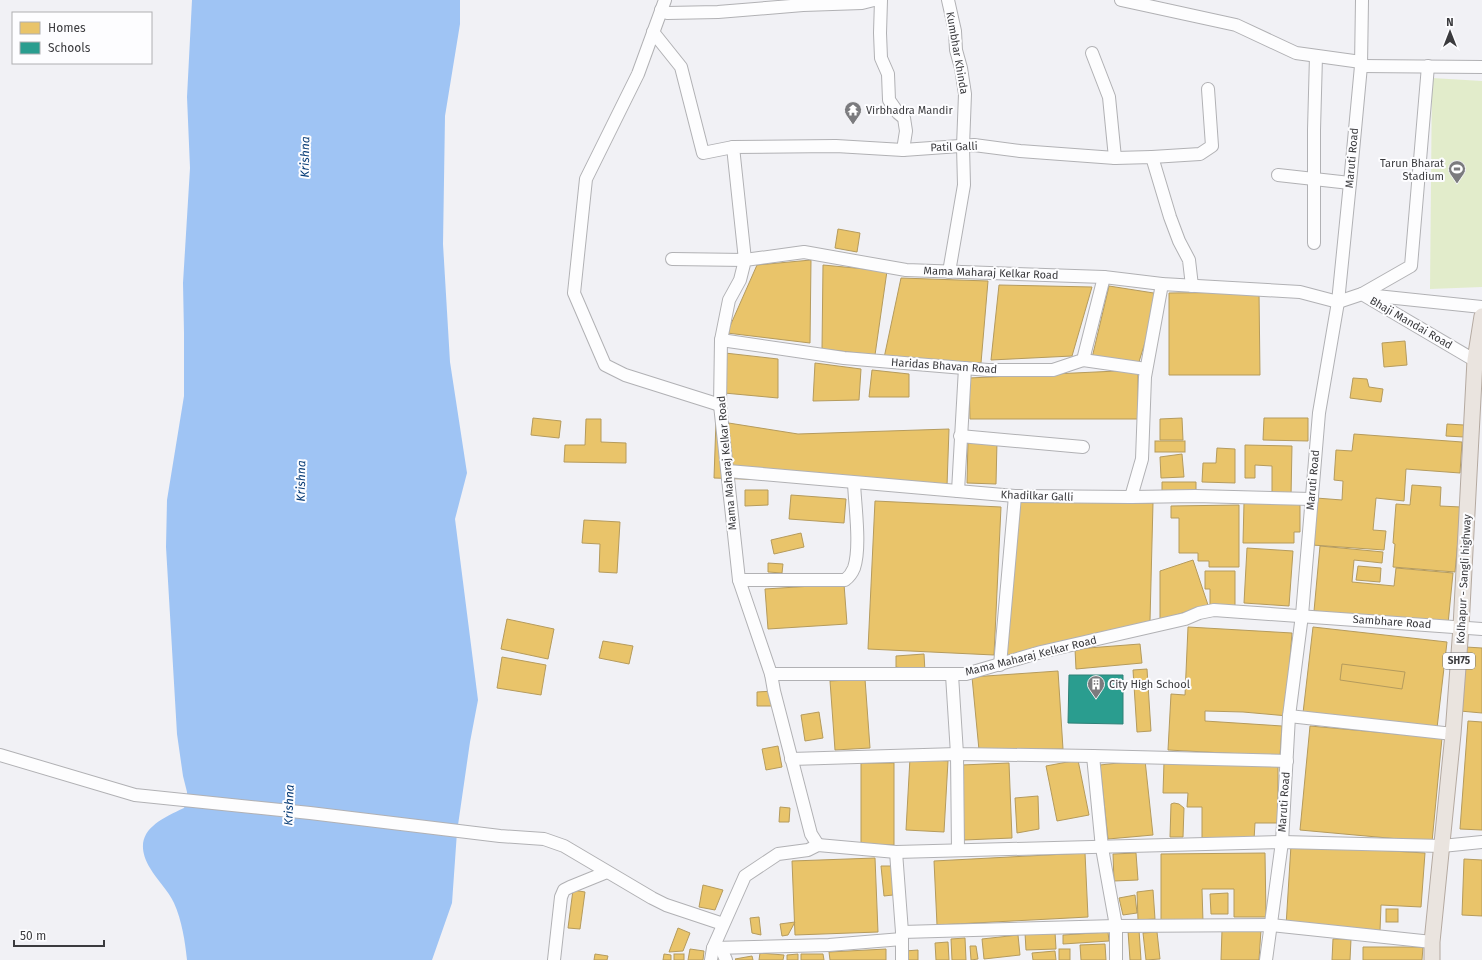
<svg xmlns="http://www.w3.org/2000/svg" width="1482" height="960" font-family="'Fira Sans',sans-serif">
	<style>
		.green { fill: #e2eccb }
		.water { fill: #9fc4f4 }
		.homes { fill: #e9c46a; stroke: #b59b5d }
		.schools { fill: #2a9d8f; stroke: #2f8077 }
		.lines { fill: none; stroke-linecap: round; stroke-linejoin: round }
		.minor-casing { stroke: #b1b1b4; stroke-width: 14 }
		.major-casing { stroke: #b4a9a0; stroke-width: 17 }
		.minor { stroke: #fdfdfe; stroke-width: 12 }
		.major { stroke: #eae4df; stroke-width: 15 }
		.labels { text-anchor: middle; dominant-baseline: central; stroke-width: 4; stroke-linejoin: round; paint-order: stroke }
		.shield { fill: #fdfdff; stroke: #757578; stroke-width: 1 }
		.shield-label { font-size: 10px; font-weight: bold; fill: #3b3b3e }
		.street-label { font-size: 11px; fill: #3b3b3e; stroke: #fdfdff }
		.poi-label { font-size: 11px; fill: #3b3b3e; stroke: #fdfdff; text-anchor: start }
		.water-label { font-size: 12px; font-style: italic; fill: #043974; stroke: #fdfdff }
	</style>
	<rect width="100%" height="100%" fill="#f1f1f5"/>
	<polygon class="green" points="1432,78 1482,81 1482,287 1430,289"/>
	<path class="water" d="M192 0H460V24L445 116 443 244 450 362 467 473 455 519 478 700 470 742 457 832 452 903 432 960H187C185 941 182 921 174 903 168 890 157 880 150 868 130 834 156 821 184 808L187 800V792L183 776 177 734 166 547 167 500 184 396V333L183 283 190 168 187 97Z"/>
	<g class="homes">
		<polygon points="838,229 860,233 857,252 835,248"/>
		<polygon points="811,260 810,343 727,333 757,265"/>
		<polygon points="823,265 887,271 875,355 822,349"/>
		<polygon points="901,278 988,281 981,363 884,358"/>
		<polygon points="999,285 1092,287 1072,356 991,360"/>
		<polygon points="1109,286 1160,294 1138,365 1092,358"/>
		<polygon points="1259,292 1260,375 1169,375 1169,293"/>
		<polygon points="1405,341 1407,365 1384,367 1382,343"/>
		<polygon points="725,353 778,359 778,398 724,393"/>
		<polygon points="815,363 861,369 859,400 813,401"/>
		<polygon points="872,370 909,374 909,397 869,397"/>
		<polygon points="1138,370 1138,419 970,419 969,378"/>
		<polygon points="1353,378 1367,379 1369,387 1383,389 1381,402 1350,398"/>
		<polygon points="533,418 561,421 559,438 531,435"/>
		<polygon points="1182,418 1183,440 1160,440 1160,419"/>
		<polygon points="1264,418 1308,418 1308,441 1263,440"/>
		<polygon points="586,419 601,419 601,442 626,443 626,463 564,462 565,445 585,445"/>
		<polygon points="716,421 798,434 949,429 947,486 714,478"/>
		<polygon points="1447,424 1464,425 1464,437 1446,436"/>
		<polygon points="1354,434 1462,442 1460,473 1406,469 1404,501 1376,498 1373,530 1386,531 1384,550 1312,545 1316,498 1342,500 1343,481 1334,480 1336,450 1352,451"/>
		<polygon points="968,440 997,441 996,484 967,483"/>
		<rect x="1155" y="441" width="30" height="11"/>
		<polygon points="1245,445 1292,446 1291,497 1272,497 1272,466 1255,465 1255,478 1245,478"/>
		<polygon points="1217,448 1235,449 1235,483 1202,482 1203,463 1216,463"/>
		<polygon points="1182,454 1184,477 1161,478 1160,457"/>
		<polygon points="1162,482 1196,482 1196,493 1162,494"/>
		<polygon points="1412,485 1441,487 1440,506 1461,507 1455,572 1393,567 1395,544 1393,543 1396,504 1410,505"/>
		<polygon points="745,490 768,490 768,505 745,506"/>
		<polygon points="791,495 846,499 844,523 789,519"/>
		<polygon points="875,501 1001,507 994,655 868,649"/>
		<polygon points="1018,502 1153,503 1150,621 1006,657"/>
		<polygon points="1244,503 1300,503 1300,532 1294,532 1294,543 1243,543"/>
		<polygon points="1239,505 1239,567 1209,567 1209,561 1198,561 1198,553 1179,553 1179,518 1171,518 1171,506"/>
		<polygon points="584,520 620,522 617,573 599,572 600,544 582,543"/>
		<polygon points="801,533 804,547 774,554 771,540"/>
		<polygon points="1320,546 1383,552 1382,563 1354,560 1352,582 1394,586 1396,568 1453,573 1448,624 1314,611"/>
		<polygon points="1247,548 1293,551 1289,606 1244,603"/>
		<polygon points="1193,560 1208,605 1160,620 1160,571"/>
		<polygon points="768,563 783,564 782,573 768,572"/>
		<polygon points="1358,566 1381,568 1380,582 1356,580"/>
		<polygon points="1205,571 1235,571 1235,609 1210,609 1210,589 1205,589"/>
		<polygon points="844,584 847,624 768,629 765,589"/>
		<polygon points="507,619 554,629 548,659 501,649"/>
		<polygon points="1188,627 1292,633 1287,699 1288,716 1243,712 1205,711 1205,721 1282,726 1280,756 1168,750 1171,694 1185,695"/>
		<polygon points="1313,627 1447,642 1437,728 1303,713"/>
		<polygon points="603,641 633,646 629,664 599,658"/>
		<polygon points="1140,644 1142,663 1076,669 1075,649"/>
		<polygon points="1466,647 1482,648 1482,713 1460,711"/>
		<polygon points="924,654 925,672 896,667 896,656"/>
		<polygon points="502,657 546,665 541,695 497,688"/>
		<polygon points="1342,664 1405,672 1402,689 1340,680"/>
		<polygon points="1147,669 1151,731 1137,732 1133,670"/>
		<polygon points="1058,671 1063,749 979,750 972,677"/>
		<polygon points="865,679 870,748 835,750 830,681"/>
		<polygon points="774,691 774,706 757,706 757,692"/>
		<polygon points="819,712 823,738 805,741 801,715"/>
		<polygon points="1468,721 1482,722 1482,830 1460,829"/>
		<polygon points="1310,726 1442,738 1432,842 1300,830"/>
		<polygon points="778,746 782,767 766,770 762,749"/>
		<polygon points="910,758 948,761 944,832 906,830"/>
		<polygon points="1078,760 1089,815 1057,821 1046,766"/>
		<polygon points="1145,760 1153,835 1108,839 1100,765"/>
		<polygon points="1164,762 1278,763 1278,823 1255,823 1254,840 1202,840 1202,807 1187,807 1188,793 1163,793"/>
		<polygon points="861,763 894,763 894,845 861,844"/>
		<polygon points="1009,763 1012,838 964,840 962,765"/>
		<polygon points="1038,796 1039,829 1017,833 1015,798"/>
		<polygon points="1174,803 1179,804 1184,808 1183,837 1170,837 1171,804"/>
		<polygon points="780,807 790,808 789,822 779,822"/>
		<polygon points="1291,845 1425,853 1421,907 1381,905 1380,931 1286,926"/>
		<polygon points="1085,853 1088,917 937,925 934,861"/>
		<polygon points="1136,853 1138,880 1114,881 1113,854"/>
		<polygon points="1265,853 1266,917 1234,917 1234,889 1202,889 1203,922 1161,922 1161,854"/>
		<polygon points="875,858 878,932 795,935 792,861"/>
		<polygon points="1464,859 1482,860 1482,916 1462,915"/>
		<polygon points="881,866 892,866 893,895 884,896"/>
		<polygon points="703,885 723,890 715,910 699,907"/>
		<polygon points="573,890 585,892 580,929 568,928"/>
		<polygon points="1153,890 1155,919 1138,920 1137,892"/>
		<polygon points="1228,893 1228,914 1211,914 1210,894"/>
		<polygon points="1135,895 1137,913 1123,915 1119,898"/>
		<rect x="1386" y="909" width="12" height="13"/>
		<polygon points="759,917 761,935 752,933 750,918"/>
		<polygon points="795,922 788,935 782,936 780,924"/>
		<polygon points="678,928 690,933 683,951 669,952"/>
		<polygon points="1139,930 1141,960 1130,960 1128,931"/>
		<polygon points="1222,930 1261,930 1259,960 1221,960"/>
		<polygon points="1055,932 1056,949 1026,950 1025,933"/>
		<polygon points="1108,932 1109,941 1063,944 1063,935"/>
		<polygon points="1157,932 1160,959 1146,960 1143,933"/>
		<polygon points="1018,935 1020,955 984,959 982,939"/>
		<polygon points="965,938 966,960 952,960 951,939"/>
		<polygon points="1333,939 1351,939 1350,960 1332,960"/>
		<polygon points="948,942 949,960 936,960 935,943"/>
		<polygon points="1105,944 1106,960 1081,960 1080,945"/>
		<polygon points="970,946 976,946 978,959 971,960"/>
		<polygon points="1363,947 1423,947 1422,960 1363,960"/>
		<polygon points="690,949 704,951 703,960 688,960"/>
		<polygon points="886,949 886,960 830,960 829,952"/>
		<rect x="1059" y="949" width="11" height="11"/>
		<polygon points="918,950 918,960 905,960 905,951"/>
		<polygon points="1055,951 1056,960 1033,960 1032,953"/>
		<polygon points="760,953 784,955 783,960 759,960"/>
		<polygon points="595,954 608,956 607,960 594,960"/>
		<polygon points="664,954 671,955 671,960 663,960"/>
		<rect x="674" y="954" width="10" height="6"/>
		<polygon points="798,954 798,960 787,960 787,955"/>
		<polygon points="801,954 823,954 824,960 801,960"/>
		<polygon points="752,956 753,960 736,960 735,959"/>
	</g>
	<polygon class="schools" points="1069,675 1123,675 1123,724 1068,723"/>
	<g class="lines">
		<g class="minor-casing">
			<g id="minor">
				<polyline points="665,0 638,74 586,179 574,293 605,365 625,375 720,405"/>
				<polyline points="881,0 880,33 881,58 888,74 889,100 898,113 904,118 906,131 903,150"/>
				<polyline points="948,0 955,31 956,50 961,68 965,94 963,146 964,185 949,272"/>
				<polyline points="1121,0 1236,25 1296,53 1361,62"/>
				<polyline points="661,10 667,13 718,12 803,5 862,3 874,0"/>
				<polyline points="653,32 681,67 703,153 733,147"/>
				<polyline points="1092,53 1109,97 1115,158"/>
				<polyline points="1361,66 1482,67"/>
				<polyline points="1152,157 1200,154 1212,146 1208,89"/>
				<polyline points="1278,175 1350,183"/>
				<polyline points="1314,243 1314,130 1316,56"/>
				<polyline points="672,259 745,260 733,147 836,146 903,150 974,145 1020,151 1115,158 1152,157 1170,217 1179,241 1189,260 1192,286"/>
				<polyline points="1362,294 1411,266 1428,66"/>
				<polyline points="1367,295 1482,307"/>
				<polyline points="721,340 844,358 988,370 1053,370 1083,360 1104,277"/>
				<polyline points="1083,360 1146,369"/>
				<polyline points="1481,364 1362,294 1338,302 1300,292 1162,284 1104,277 906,270 804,252 745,260 740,280 729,300 721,340 720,405 739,580 771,674 966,674 1041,652 1185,619 1199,613 1214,610 1482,629"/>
				<polyline points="960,436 1083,447"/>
				<polyline points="728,471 1015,496 1131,497 1142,459 1145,377 1162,284"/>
				<polyline points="958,491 965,368"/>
				<polyline points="1131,497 1195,496 1312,499"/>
				<path d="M739 580H845C849 577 852 573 854 568 861 547 855 506 854 483"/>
				<polyline points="1000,665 1015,496"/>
				<polyline points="771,674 774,691 811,834 818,845"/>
				<polyline points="952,675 957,754 1093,756 1287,761"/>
				<polyline points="1289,716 1453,734"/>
				<polyline points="0,755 135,795 310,813 500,836 544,839 564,846 652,898 666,905 723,924"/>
				<polyline points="1093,756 1102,848 1116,926 1271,925 1432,942"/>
				<polyline points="791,759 957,754 958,850"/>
				<polyline points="896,852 902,932"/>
				<polyline points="713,948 829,945 902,939"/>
				<polyline points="721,948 726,960"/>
				<polyline points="554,960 561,897 564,890 570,887 607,872"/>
				<polyline points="711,960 713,948 745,876 778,854 808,850 818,845 896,852 1282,842 1442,846 1482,842"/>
				<polyline points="902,960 902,932 1116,926 1116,960"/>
				<polyline points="1266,960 1282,842 1289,716 1302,615 1319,413 1338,302 1350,183 1361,66 1362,0"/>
			</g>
		</g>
		<g class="major-casing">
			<polyline id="major" points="1432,960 1432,942 1453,734 1461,627 1475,360 1482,316"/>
		</g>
		<use href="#minor" class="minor"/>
		<use href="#major" class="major"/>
	</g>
	<defs>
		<g id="temple-pin" transform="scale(0.9)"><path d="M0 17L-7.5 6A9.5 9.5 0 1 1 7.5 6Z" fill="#7b7b7e" stroke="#fdfdff"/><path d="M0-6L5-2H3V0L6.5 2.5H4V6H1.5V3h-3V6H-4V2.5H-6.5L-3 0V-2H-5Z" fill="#fff"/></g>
		<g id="stadium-pin" transform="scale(0.9)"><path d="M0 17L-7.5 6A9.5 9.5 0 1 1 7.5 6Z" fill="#7b7b7e" stroke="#fdfdff"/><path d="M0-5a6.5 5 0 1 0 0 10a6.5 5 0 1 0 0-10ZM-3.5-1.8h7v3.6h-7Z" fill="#fff"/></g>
		<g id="building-pin" transform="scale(0.9)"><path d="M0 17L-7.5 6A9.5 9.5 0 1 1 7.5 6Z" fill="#7b7b7e" stroke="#fdfdff"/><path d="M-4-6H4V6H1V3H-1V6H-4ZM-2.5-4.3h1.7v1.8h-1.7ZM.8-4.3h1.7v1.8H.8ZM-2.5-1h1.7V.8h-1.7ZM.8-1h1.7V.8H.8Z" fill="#fff"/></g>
	</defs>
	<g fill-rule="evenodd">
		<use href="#temple-pin" x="853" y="110"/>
		<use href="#stadium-pin" x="1457" y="169"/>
		<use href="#building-pin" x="1096" y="684"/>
	</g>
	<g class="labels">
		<rect class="shield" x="1443" y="653" width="32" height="16" rx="3"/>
		<g class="shield-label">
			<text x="1459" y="661">SH75</text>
		</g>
		<g class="street-label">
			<text transform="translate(957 53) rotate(80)">Kumbhar Khinda</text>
			<text transform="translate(954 147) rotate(-2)">Patil Galli</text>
			<text transform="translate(1352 158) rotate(-85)">Maruti Road</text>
			<text transform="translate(991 273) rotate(2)">Mama Maharaj Kelkar Road</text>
			<text transform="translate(1411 323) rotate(30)">Bhaji Mandai Road</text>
			<text transform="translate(944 366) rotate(4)">Haridas Bhavan Road</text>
			<text transform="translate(727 463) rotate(-95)">Mama Maharaj Kelkar Road</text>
			<text transform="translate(1313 480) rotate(-85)">Maruti Road</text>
			<text transform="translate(1037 496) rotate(2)">Khadilkar Galli</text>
			<text transform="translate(1464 579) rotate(-87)">Kolhapur - Sangli highway</text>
			<text transform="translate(1392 622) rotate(4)">Sambhare Road</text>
			<text transform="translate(1031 656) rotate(-14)">Mama Maharaj Kelkar Road</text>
			<text transform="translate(1284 802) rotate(-86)">Maruti Road</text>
		</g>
		<g class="poi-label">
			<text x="866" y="110">Virbhadra Mandir</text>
			<text x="1444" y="163" text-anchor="end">Tarun Bharat<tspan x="1444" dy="13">Stadium</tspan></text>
			<text x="1109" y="684">City High School</text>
		</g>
		<g class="water-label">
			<text transform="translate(305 157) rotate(-89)">Krishna</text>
			<text transform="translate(301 481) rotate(-89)">Krishna</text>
			<text transform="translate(289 805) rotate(-88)">Krishna</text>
		</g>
	</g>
	<rect x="12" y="12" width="140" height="52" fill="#fdfdff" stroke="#afafb2"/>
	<rect x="20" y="22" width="20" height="12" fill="#e9c46a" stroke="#afafb2"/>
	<text x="48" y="32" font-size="12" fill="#3b3b3e">Homes</text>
	<rect x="20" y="42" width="20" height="12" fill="#2a9d8f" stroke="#afafb2"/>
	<text x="48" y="52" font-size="12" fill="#3b3b3e">Schools</text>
	<g transform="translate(1450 32)" stroke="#fdfdff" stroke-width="3" paint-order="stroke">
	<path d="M0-3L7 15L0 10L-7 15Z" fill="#3b3b3e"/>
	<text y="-6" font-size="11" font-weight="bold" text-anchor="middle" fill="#3b3b3e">N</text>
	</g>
	<path d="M14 940v6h90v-6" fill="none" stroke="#3b3b3e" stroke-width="2"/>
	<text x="20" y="940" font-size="12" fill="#3b3b3e" stroke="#fdfdff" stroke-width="3" paint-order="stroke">50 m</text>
</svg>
